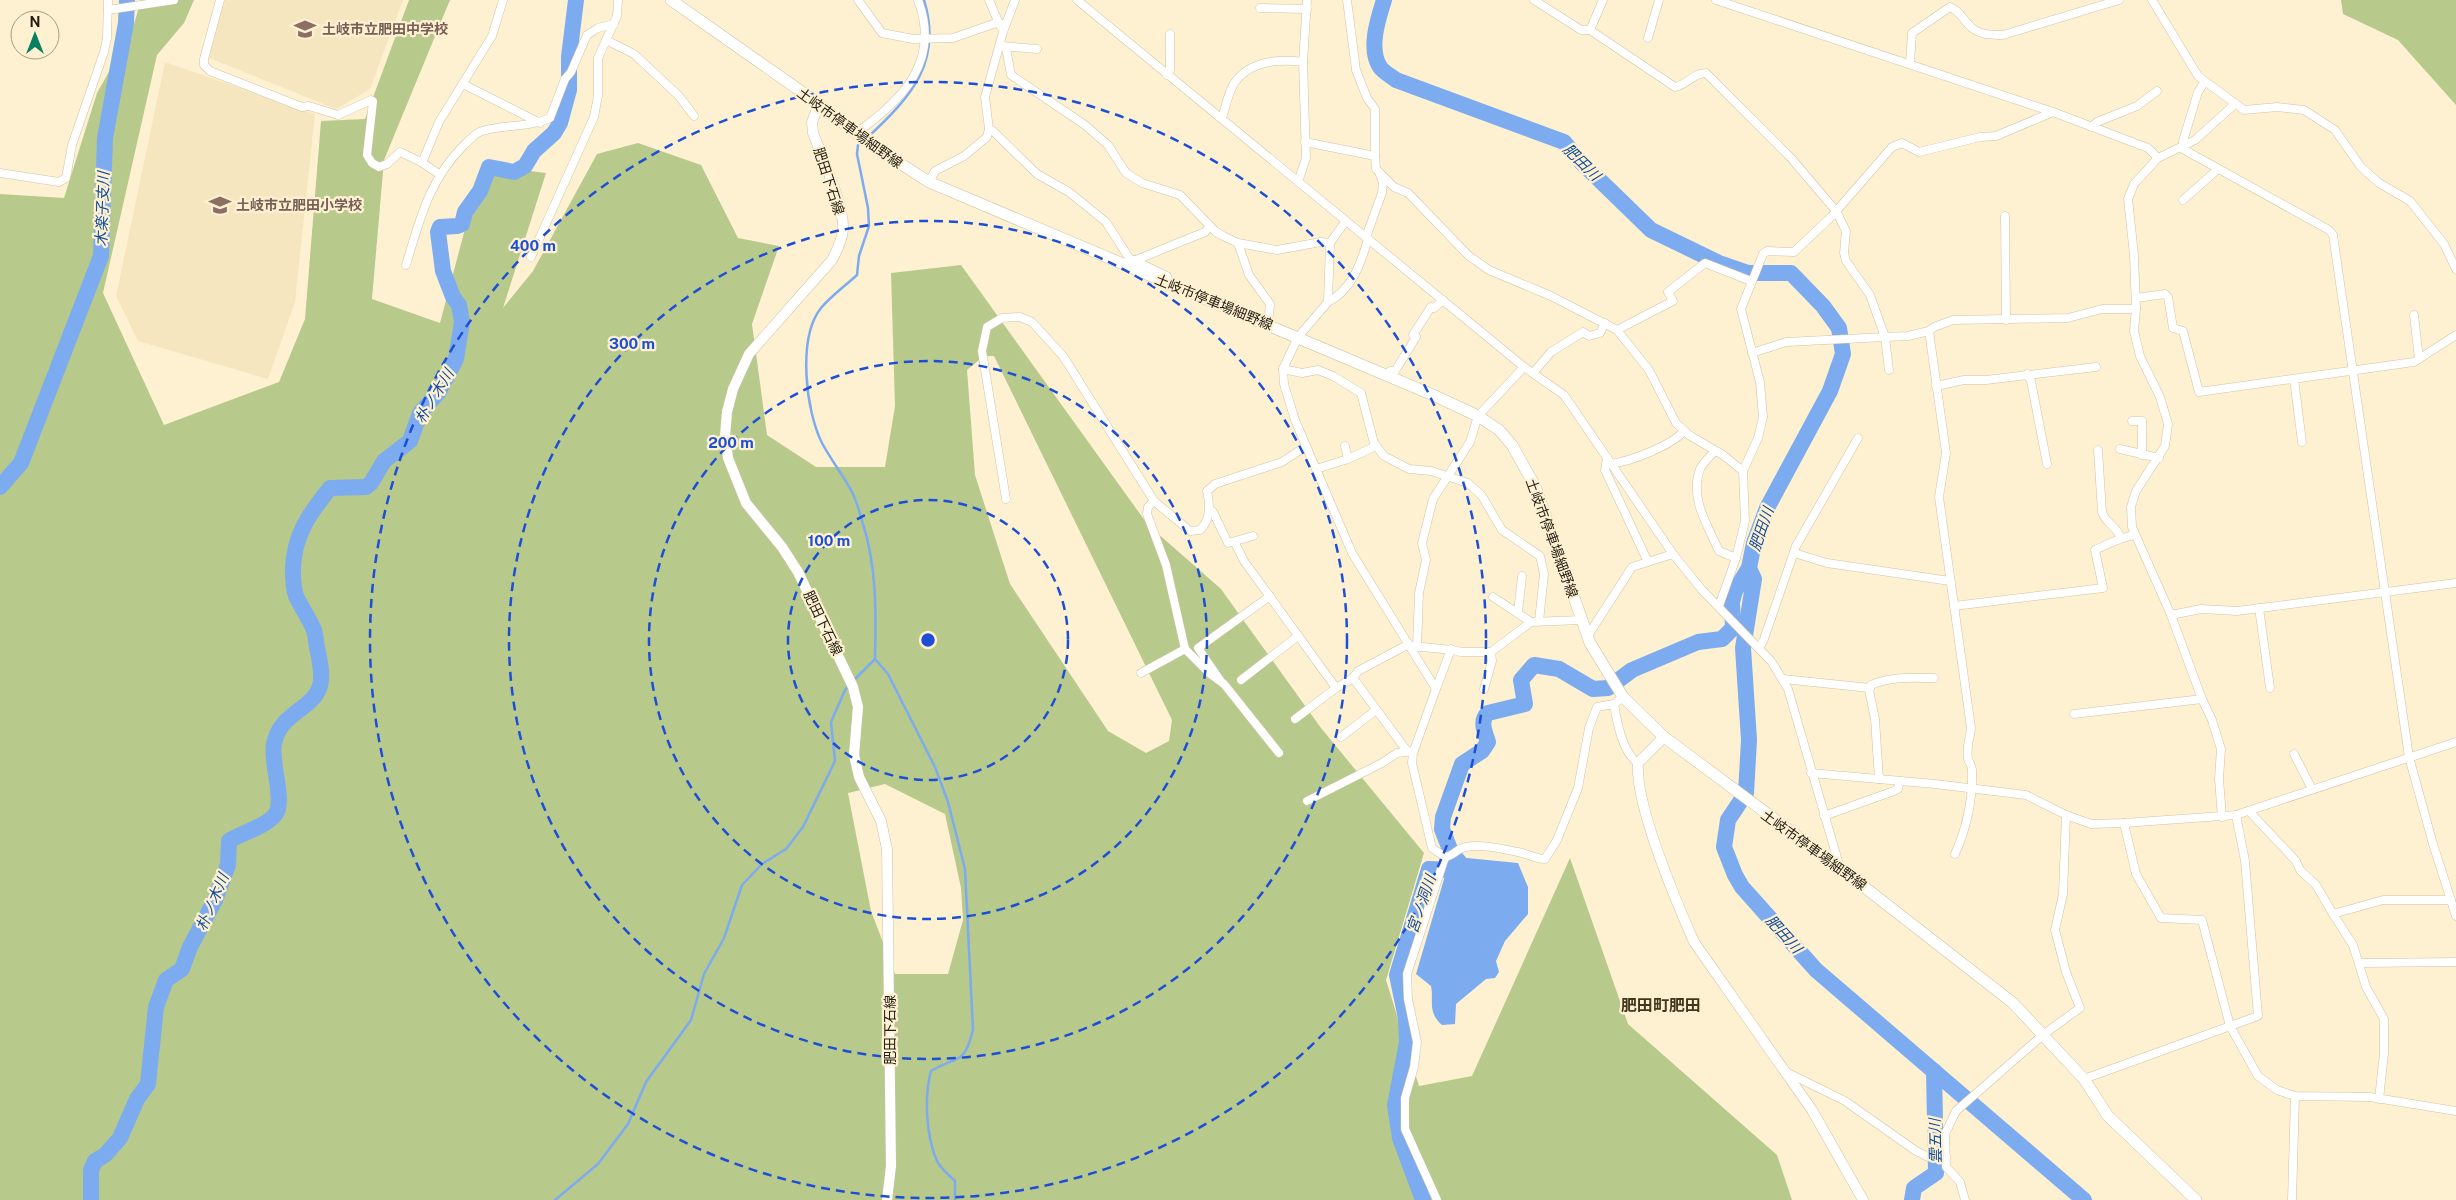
<svg xmlns="http://www.w3.org/2000/svg" width="2456" height="1200" font-family="'Public Sans','Noto Sans JP',sans-serif">
	<style>
		.built { fill: #f6e6bf }
		.green { fill: #b8c98c; fill-rule: evenodd }
		.water { fill: #7dabf0 }
		.lines { fill: none; stroke-linecap: round; stroke-linejoin: round }
		.stream { stroke: #7dabf0; stroke-width: 2.5 }
		.river { stroke: #7dabf0; stroke-width: 16 }
		.street-casing { stroke: #d0c3a5; stroke-width: 9 }
		.secondary-casing { stroke: #d0c3a5; stroke-width: 11 }
		.primary-casing { stroke: #d0c3a5; stroke-width: 12 }
		.street { stroke: #fff; stroke-width: 8 }
		.secondary { stroke: #fff; stroke-width: 10 }
		.primary { stroke: #fff; stroke-width: 11 }
		.ring { fill: none; stroke: #1d4ed8; stroke-width: 2.5; stroke-dasharray: 9 6 }
		.labels { text-anchor: middle; dominant-baseline: central; stroke-width: 4.5; stroke-linejoin: round; paint-order: stroke }
		.education-label { font-size: 14px; font-weight: bold; fill: #785e54; stroke: #fef1d2; text-anchor: start }
		.street-label { font-size: 14px; fill: #221d12; stroke: #fef1d2 }
		.water-label { font-size: 15px; font-style: italic; fill: #144c9c; stroke: #fef1d2 }
		.quarter-label { font-size: 16px; font-weight: bold; fill: #41371d; stroke: #fef1d2 }
		.centre { fill: #1d4ed8; stroke: #fef1d2; stroke-width: 2.5 }
		.ring-label { font-size: 15px; text-anchor: middle; font-weight: bold; fill: #1d4ed8; stroke: #fef1d2; stroke-width: 4.5; stroke-linejoin: round; paint-order: stroke }
	</style>
	<rect width="100%" height="100%" fill="#fef1d2"/>
	<g class="built">
		<polygon points="225,0 403,0 370,89 336,109 209,58"/>
		<polygon points="165,62 315,114 295,302 268,379 138,341 116,296"/>
	</g>
	<g class="green">
		<path d="M141 0H194L184 23 157 55 103 293 164 425 279 382 305 319 321 121 365 119 409 0H450L384 160 372 299 440 323 482 165 546 173 503 308 533 271 597 154 638 143 701 165 738 238 779 246 752 324 767 435 816 467H885L895 406 891 273 961 265 1148 525 1221 589 1321 728 1424 853 1386 980 1419 1086 1472 1076 1570 858 1628 1024 1777 1155 1792 1200H0V194L64 198 97 93 132 31ZM984 356H994L1172 720 1169 741 1146 753 1108 731 1010 584 975 475 967 370ZM885 784 945 814 961 888 963 920 948 974H895L871 911 848 793Z"/>
		<polygon points="2341,0 2456,0 2456,105 2398,40 2343,14"/>
	</g>
	<path class="water" d="M1467 858 1518 863 1528 887V914L1505 941 1496 961 1499 972 1495 978 1486 979 1456 1004 1455 1024 1442 1025C1427 1012 1434 1000 1431 986L1416 974 1447 869Z"/>
	<g class="lines">
		<g class="stream">
			<path d="M868 137C911 97 943 62 924 0"/>
			<path d="M875 659 888 674 935 767 948 802 965 869 973 1030C963 1068 958 1054 931 1071 924 1097 926 1136 937 1161 940 1168 949 1175 955 1181V1200"/>
			<path d="M853 681 875 659C876 615 877 567 863 524 860 514 857 502 852 492 843 475 831 460 822 443 806 412 797 338 821 308 831 296 845 286 857 275L859 256 869 226 868 208 857 154 858 145 862 142"/>
			<polyline points="555,1200 598,1164 628,1124 646,1082 691,1020 704,974 724,938 742,885 762,864 786,849 803,827 835,761 831,722 845,690 849,685"/>
		</g>
		<g class="river">
			<path d="M1384 0C1378 19 1368 49 1380 67 1383 72 1391 76 1396 80L1564 142 1582 163 1651 230 1719 263 1748 273H1791L1823 306 1839 328 1843 354 1830 391 1767 508 1754 543 1749 568 1754 579 1743 648 1749 740 1746 793 1728 820 1724 847 1735 875 1742 887 1816 970 2084 1200"/>
			<polyline points="0,487 21,463 101,256 105,138 126,23 127,0"/>
			<path d="M91 1200V1170L95 1161 105 1155 120 1138 137 1099 148 1084 156 1007 166 980 182 969 190 947 215 900 228 865 229 841C243 832 265 827 275 815 286 802 270 762 274 744 280 712 313 710 320 686 323 675 320 663 318 652 316 645 316 636 314 630 309 618 301 607 296 596 293 588 293 577 293 569 294 535 309 514 330 488L366 487 371 483 384 461 410 441 420 413 438 393 456 359 462 322 459 305 453 297 443 271 438 232 440 227 457 226 462 224 465 212 480 191 489 167 514 172 525 166 534 151 554 133 560 123 569 90V57L576 0"/>
			<path d="M1423 1200 1400 1138 1395 1105 1407 1042 1406 1018 1397 975 1429 869 1450 870 1461 864 1451 852 1442 829 1443 817 1462 764 1482 751 1488 742C1485 732 1479 721 1488 713L1525 704 1521 680 1534 665 1559 669 1593 689 1608 688 1632 670 1698 642 1722 639 1733 628 1732 602 1735 591 1749 568"/>
			<polyline points="1912,1200 1914,1188 1936,1173 1934,1071"/>
		</g>
		<g class="street-casing">
			<g id="street">
				<polyline points="220,0 204,59 204,65 210,71 302,107 309,106 338,115 371,100 373,101 367,155 372,163 379,167 387,164 400,152 421,162 424,158 439,122 492,36 503,0"/>
				<polyline points="858,0 882,33 913,39 953,38 999,22"/>
				<polyline points="989,0 1000,26"/>
				<polyline points="1077,0 1524,367 1564,395 1673,554 1702,590 1771,661 1788,689 1840,868"/>
				<polyline points="1347,0 1356,70 1367,98 1375,109 1375,156"/>
				<polyline points="1534,0 1581,30 1590,30"/>
				<path d="M1603 0 1590 30 1675 87C1687 85 1693 73 1706 73L1791 158 1836 211 1846 231 1844 253 1846 261 1870 295 1885 337 1908 336 1929 331 1934 327 1953 320 2068 318 2102 309H2136"/>
				<polyline points="1716,0 2053,112 2148,148 2158,158"/>
				<polyline points="2152,0 2198,76 2244,110 2277,107 2304,110 2335,130 2361,167 2379,183 2410,201 2444,244 2456,269"/>
				<polyline points="1260,8 1307,9"/>
				<polyline points="108,10 174,0"/>
				<polyline points="1648,38 1659,0"/>
				<polyline points="606,40 634,54 679,96 694,116"/>
				<polyline points="1002,46 1037,49"/>
				<polyline points="1006,48 1011,75 1085,125 1108,145 1126,173 1142,183 1180,195 1215,231 1223,236 1238,243 1277,250 1321,242 1330,243"/>
				<path d="M1910 64 1912 33 1950 7C1960 11 1961 17 1968 24 1977 35 1990 35 2003 35L2119 0"/>
				<polyline points="1167,75 1170,70 1170,34"/>
				<polyline points="463,84 540,123"/>
				<path d="M1219 117 1223 115C1226 105 1229 90 1235 82 1251 60 1279 59 1303 62"/>
				<polyline points="2091,127 2097,122 2137,106 2157,91"/>
				<polyline points="989,129 993,131 1037,174 1069,192 1106,222 1129,258 1167,276 1170,285"/>
				<path d="M856 133C903 100 941 61 918 0"/>
				<polyline points="1305,142 1375,156 1376,169 1394,187 1408,193 1469,256 1489,270 1551,296 1617,330 1649,370 1676,423 1689,435 1723,455 1743,471"/>
				<polyline points="2184,146 2183,141 2198,92 2204,83"/>
				<polyline points="2181,148 2329,230 2333,235 2409,757 2433,844 2456,916"/>
				<polyline points="421,162 439,174"/>
				<polyline points="0,173 59,182 66,178 72,145 104,52 107,38 108,0"/>
				<polyline points="929,182 935,171 964,156 987,137 989,129 985,97 1003,32 1015,0"/>
				<polyline points="1298,182 1306,158 1303,62 1307,0"/>
				<polyline points="2183,200 2217,170"/>
				<polyline points="2005,216 2006,320"/>
				<polyline points="1345,222 1330,243 1328,302 1298,337 1283,369 1284,384 1295,420 1352,553 1436,689 1413,753 1412,763 1432,848 1445,857 1407,974 1408,999 1417,1042 1414,1067 1405,1098 1405,1129 1437,1200"/>
				<polyline points="1366,237 1382,193 1383,182 1380,175"/>
				<polyline points="1238,243 1249,275 1270,304 1268,324"/>
				<polyline points="531,257 594,117 598,96 598,58 617,16 618,0"/>
				<polyline points="1136,260 1205,232 1210,226"/>
				<path d="M406 265C420 219 429 180 464 145 470 140 475 133 482 131 505 124 528 128 550 118L565 79 571 72 587 35 598 28 614 24"/>
				<polyline points="2136,298 2165,294 2168,297 2173,328 2183,331 2199,392 2414,362 2456,335"/>
				<path d="M1328 302C1352 290 1361 263 1368 239"/>
				<polyline points="2414,315 2419,359"/>
				<polyline points="1617,330 1673,301 1668,292 1705,263 1751,281"/>
				<path d="M1929 331 1946 453 1939 497 1971 728C1970 737 1966 749 1968 759 1969 763 1972 765 1972 770 1973 799 1967 827 1955 854"/>
				<polyline points="1752,353 1786,342 1885,337 1889,370"/>
				<polyline points="1283,369 1302,373 1318,370 1333,376 1361,393 1374,443 1384,456 1409,469 1431,471 1468,483 1482,496 1502,530 1540,556 1544,574 1539,621"/>
				<polyline points="1533,373 1551,352 1583,332 1589,336 1600,333 1605,323"/>
				<polyline points="2027,374 2031,381 2047,464"/>
				<polyline points="1387,375 1390,371 1395,371 1416,337 1413,335 1431,307 1434,308 1443,300"/>
				<polyline points="2294,379 2302,442"/>
				<polyline points="1936,386 1964,380 1986,380 2096,367"/>
				<polyline points="2132,421 2142,421 2142,455"/>
				<polyline points="2120,449 2159,458"/>
				<path d="M2098 450 2102 512C2105 523 2117 526 2120 537"/>
				<path d="M1715 451C1710 456 1703 463 1700 469 1689 498 1708 526 1719 551L1736 558"/>
				<polyline points="1607,457 1605,470 1648,562"/>
				<polyline points="1348,459 1376,446"/>
				<path d="M1611 464C1631 461 1671 446 1684 431"/>
				<polyline points="1316,469 1348,459 1345,446"/>
				<path d="M1006 499 982 351 987 327 1002 318 1020 317 1032 322 1063 356 1154 501 1190 531 1200 530C1211 520 1210 504 1207 491L1215 484 1282 462 1306 446"/>
				<polyline points="1209,509 1213,512 1228,543 1253,536"/>
				<polyline points="1235,543 1244,561 1336,688 1353,678 1358,671 1409,644"/>
				<polyline points="1794,553 1827,563 1950,581"/>
				<polyline points="1493,597 1531,622"/>
				<polyline points="1719,606 1736,558 1745,521 1743,471 1758,438 1763,417 1760,382 1741,309 1763,254 1767,251 1794,252 1832,216 1892,147 1902,143 1919,152 1980,137 1996,136 2053,112"/>
				<path d="M1954 606 2103 588 2095 550C2109 544 2120 537 2135 535"/>
				<polyline points="2259,608 2270,688"/>
				<polyline points="1518,613 1522,576"/>
				<polyline points="2171,615 2201,609 2237,611 2456,583"/>
				<polyline points="1587,637 1632,567 1673,554"/>
				<polyline points="1412,646 1453,650 1461,652 1491,652 1531,622 1581,620"/>
				<polyline points="1417,647 1419,593 1426,560 1422,543 1433,499 1470,442 1478,416 1524,367"/>
				<polyline points="1760,647 1764,639 1796,546 1858,438"/>
				<polyline points="1185,649 1209,673 1224,684 1279,753"/>
				<polyline points="1141,673 1185,649 1166,565 1147,514 1148,507 1154,501"/>
				<polyline points="1353,678 1407,751"/>
				<polyline points="1783,679 1870,688"/>
				<polyline points="1220,680 1198,648 1270,596"/>
				<polyline points="1241,680 1298,636"/>
				<polyline points="1436,689 1451,649"/>
				<polyline points="1484,689 1492,661 1491,652"/>
				<path d="M1614 704C1617 722 1622 752 1638 763"/>
				<polyline points="2074,714 2202,699"/>
				<polyline points="1295,719 1336,688"/>
				<polyline points="1341,737 1376,710"/>
				<polyline points="2294,754 2312,789"/>
				<polyline points="1811,773 1935,784 2026,795 2066,815 2091,824 2124,823 2236,815 2456,742"/>
				<path d="M1879 779 1875 719 1869 690 1871 685C1891 676 1913 678 1934 678"/>
				<polyline points="1307,801 1382,763 1397,753 1414,751"/>
				<polyline points="2249,811 2296,861 2300,870 2316,885 2333,914"/>
				<polyline points="1824,816 1894,791 1898,789 1900,781"/>
				<polyline points="2222,817 2219,779 2221,749 2212,720 2202,699 2171,615 2132,527 2131,507 2136,491 2165,446 2168,424 2160,397 2140,356 2134,331 2136,309 2134,255 2128,199 2134,184 2158,158 2195,140 2235,104"/>
				<polyline points="2124,823 2136,874 2161,918 2202,920 2230,1026 2258,1076 2277,1090 2295,1096 2370,1097 2456,1111"/>
				<path d="M1445 857C1454 856 1457 848 1466 847 1482 844 1503 849 1518 852 1528 854 1535 859 1545 859L1557 840 1578 788 1589 728 1597 707 1614 704 1623 697"/>
				<polyline points="2361,963 2456,962"/>
				<polyline points="1786,1072 1845,1101 1916,1151 1928,1157 1946,1157"/>
				<polyline points="2084,1079 2258,1016 2245,861 2236,815"/>
				<polyline points="2379,1099 2384,1053 2384,1019 2366,987 2353,945 2333,914 2383,900 2451,900"/>
				<polyline points="1965,1200 1960,1182 1946,1167 1945,1134 1956,1111 2044,1034 2080,1008 2066,972 2055,930 2063,894 2066,815"/>
				<polyline points="2292,1200 2295,1096"/>
			</g>
		</g>
		<g class="secondary-casing">
			<g id="secondary">
				<path d="M819 104 812 122 813 133C822 157 845 207 843 230 842 241 837 250 832 260L749 354 733 389 727 412 725 436 728 458 746 503 782 547 798 572 853 687 858 707 854 755 859 777 881 821 887 849 891 1166 887 1200"/>
				<path d="M1664 737 1638 763C1635 805 1676 901 1694 942L1812 1110 1863 1200"/>
			</g>
		</g>
		<g class="primary-casing">
			<polyline id="primary" points="671,0 819,104 870,144 929,182 1433,395 1478,416 1499,430 1512,445 1535,486 1590,643 1623,697 1664,737 1840,868 2013,1003 2084,1079 2108,1116 2196,1200"/>
		</g>
		<use href="#street" class="street"/>
		<use href="#secondary" class="secondary"/>
		<use href="#primary" class="primary"/>
	</g>
	<g class="ring">
		<circle cx="928" cy="640" r="140"/>
		<circle cx="928" cy="640" r="279"/>
		<circle cx="928" cy="640" r="419"/>
		<circle cx="928" cy="640" r="558"/>
	</g>
	<defs>
		<g id="school-bare" transform="scale(1.725)"><path d="M0-5L7-2L0 1L-7-2ZM-4 1L0 2.5L4 1V4Q0 6-4 4Z" fill="#8d6e63" stroke="#fef1d2" stroke-width="2.5" paint-order="stroke"/></g>
	</defs>
	<g fill-rule="evenodd">
		<use href="#school-bare" x="305" y="29"/>
		<use href="#school-bare" x="220" y="205"/>
	</g>
	<g class="labels">
		<g class="education-label">
			<text x="322" y="29">土岐市立肥田中学校</text>
			<text x="236" y="205">土岐市立肥田小学校</text>
		</g>
		<g class="street-label">
			<text transform="translate(850 128) rotate(36)">土岐市停車場細野線</text>
			<text transform="translate(829 181) rotate(72)">肥田下石線</text>
			<text transform="translate(1214 302) rotate(22)">土岐市停車場細野線</text>
			<text transform="translate(1552 538) rotate(70)">土岐市停車場細野線</text>
			<text transform="translate(823 623) rotate(64)">肥田下石線</text>
			<text transform="translate(1814 850) rotate(36)">土岐市停車場細野線</text>
			<text transform="translate(890 1030) rotate(-90)">肥田下石線</text>
		</g>
		<g class="water-label">
			<text transform="translate(1582 162) rotate(44)">肥田川</text>
			<text transform="translate(102 209) rotate(-88)">木楽子支川</text>
			<text transform="translate(434 396) rotate(-59)">朴ノ木川</text>
			<text transform="translate(1761 529) rotate(-71)">肥田川</text>
			<text transform="translate(212 902) rotate(-67)">朴ノ木川</text>
			<text transform="translate(1421 904) rotate(-71)">宮ノ洞川</text>
			<text transform="translate(1784 934) rotate(48)">肥田川</text>
			<text transform="translate(1935 1141) rotate(-91)">雲五川</text>
		</g>
		<g class="quarter-label">
			<text x="1661" y="1005">肥田町肥田</text>
		</g>
	</g>
	<circle cx="928" cy="640" r="8" class="centre"/>
	<g class="ring-label">
		<text x="533" y="251">400 m</text>
		<text x="632" y="349">300 m</text>
		<text x="731" y="448">200 m</text>
		<text x="829" y="546">100 m</text>
	</g>
	<g transform="translate(35 35)"><circle r="24" fill="#fef1d2" stroke="#a69c85"/>
	<path d="M0-4L9 19L0 12L-9 19Z" fill="#06805f"/>
	<text y="-8" font-size="14" font-weight="bold" text-anchor="middle" fill="#221d12">N</text>
	</g>
</svg>
